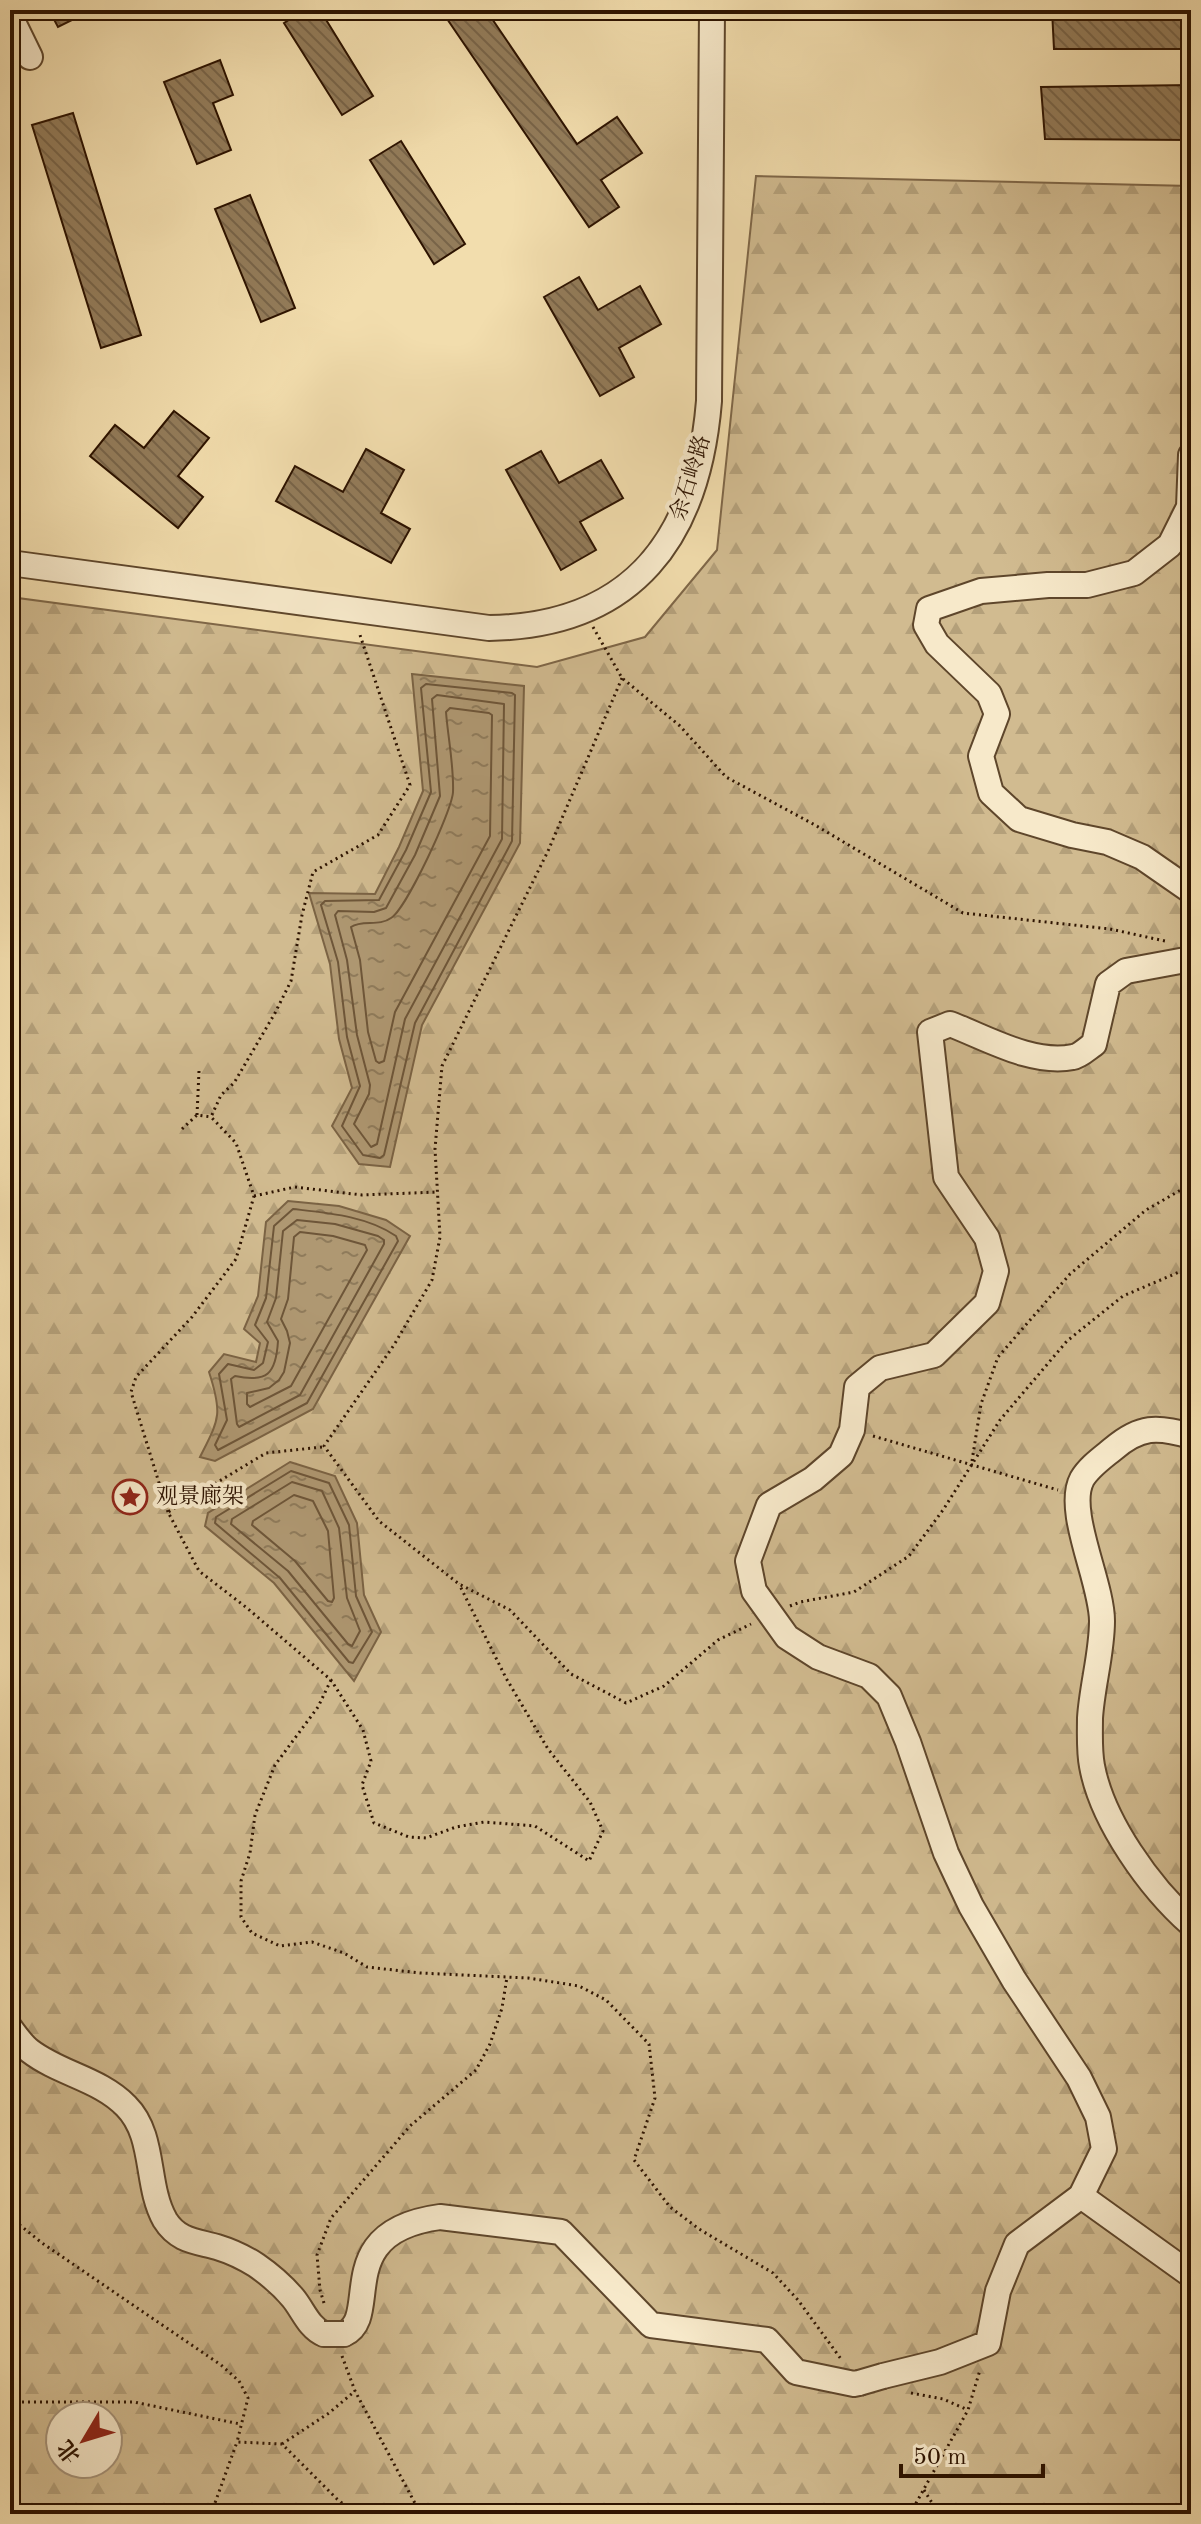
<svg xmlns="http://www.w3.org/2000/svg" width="1201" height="2524" font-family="'Old Standard TT','Noto Serif SC',serif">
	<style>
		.forest { fill: url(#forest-firs); stroke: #7f6748; stroke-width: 2; fill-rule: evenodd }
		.water { fill: url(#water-ripples); stroke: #7b6344; stroke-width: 2 }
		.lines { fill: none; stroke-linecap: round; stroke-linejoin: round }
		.shore { stroke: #6e5639; stroke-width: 2 }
		.building { fill: url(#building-back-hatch); stroke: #2d1300; stroke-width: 2 }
		.minor-casing { stroke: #5e462b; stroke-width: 28 }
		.path { stroke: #2d1300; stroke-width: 3; stroke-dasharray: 2 4; stroke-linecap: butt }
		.minor { stroke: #f7e9ca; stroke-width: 24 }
		.minor-bridge-casing { stroke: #5e462b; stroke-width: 28; stroke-linecap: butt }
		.minor-bridge { stroke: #f7e9ca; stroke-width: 24 }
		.labels { text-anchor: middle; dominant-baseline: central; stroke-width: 8; stroke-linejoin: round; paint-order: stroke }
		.street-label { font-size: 22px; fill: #2d1300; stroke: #f7e9ca }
		.poi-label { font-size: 22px; fill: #2d1300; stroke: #f7e9ca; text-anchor: start }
	</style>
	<defs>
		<pattern id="forest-firs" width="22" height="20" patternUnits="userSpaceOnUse" patternTransform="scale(2)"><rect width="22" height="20" fill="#d1bb90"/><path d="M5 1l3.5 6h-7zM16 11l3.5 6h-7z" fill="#b4a07a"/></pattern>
		<pattern id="water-ripples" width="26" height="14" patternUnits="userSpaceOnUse" patternTransform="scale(2)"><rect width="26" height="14" fill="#af9872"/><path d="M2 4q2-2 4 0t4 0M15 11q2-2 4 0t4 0" fill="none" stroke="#8f7b5b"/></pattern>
		<pattern id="building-back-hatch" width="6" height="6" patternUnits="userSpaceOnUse" patternTransform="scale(2)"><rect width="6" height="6" fill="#937c5a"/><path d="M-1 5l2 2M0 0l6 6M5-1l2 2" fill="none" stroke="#786448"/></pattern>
	</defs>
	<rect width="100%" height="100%" fill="#f2ddad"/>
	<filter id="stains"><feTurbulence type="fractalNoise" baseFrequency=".0025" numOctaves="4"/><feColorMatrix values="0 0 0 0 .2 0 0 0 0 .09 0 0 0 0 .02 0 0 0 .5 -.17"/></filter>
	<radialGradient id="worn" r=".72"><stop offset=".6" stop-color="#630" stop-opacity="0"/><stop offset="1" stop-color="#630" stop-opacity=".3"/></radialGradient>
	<path class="forest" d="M756 176 1191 186V2514H10V597L537 667 645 637 717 550ZM60 2416H108V2464H60Z"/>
	<g class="water">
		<polygon points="412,674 524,686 520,843 422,1025 390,1167 359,1164 332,1126 352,1088 339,1039 330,964 309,893 375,894 399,847 423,791"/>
		<path d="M288 1201 339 1206 386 1220 410 1236 313 1409 215 1461 200 1457C219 1419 223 1415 209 1372L224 1354 256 1362 260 1343 244 1329 258 1296 266 1222Z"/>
		<polygon points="290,1462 335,1476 357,1523 364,1595 381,1632 354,1681 274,1583 205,1526 208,1513"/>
	</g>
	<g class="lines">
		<g class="shore">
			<polygon points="426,684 512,693 515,695 512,841 415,1023 384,1155 380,1158 363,1155 342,1126 360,1086 347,1037 338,962 321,905 325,901 379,900 406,850 431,792 421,688"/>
			<polygon points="437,695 504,704 502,839 405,1019 377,1144 371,1147 354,1124 369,1094 370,1085 357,1035 347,960 335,915 338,911 374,912 386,908 415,855 440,796 432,699"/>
			<path d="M450 708 489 713 492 715 490 836 395 1012 384 1061 379 1063 376 1061 368 1032 360 960 351 927C362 919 379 927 391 918 406 909 452 811 453 792 454 766 448 738 446 712Z"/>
			<path d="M293 1209C328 1213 367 1216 396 1236L398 1241 307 1403 218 1450 215 1445 227 1420 219 1374 228 1364 254 1370 263 1363 268 1342 255 1325 266 1298 274 1226Z"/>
			<path d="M297 1220 335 1224 378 1236 384 1240V1244L300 1395 239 1427 237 1424 231 1379 235 1376C267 1383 276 1374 278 1341L267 1322 276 1298 283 1231Z"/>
			<polygon points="300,1232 333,1236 365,1245 367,1250 291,1386 250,1407 247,1404 247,1393 269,1388 279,1380 284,1372 290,1343 287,1331 281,1319 288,1299 294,1237"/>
			<polygon points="291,1471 329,1483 349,1525 356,1596 372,1632 353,1663 349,1662 280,1578 215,1523 216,1517"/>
			<polygon points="292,1482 322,1491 339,1528 347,1598 360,1631 352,1646 348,1644 288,1571 231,1524 232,1519"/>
			<polygon points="294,1495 313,1501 328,1531 334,1598 332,1602 328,1601 295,1561 252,1525 253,1521"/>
		</g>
	</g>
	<g class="building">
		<polygon points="49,10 92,10 58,27"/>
		<polygon points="305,10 320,10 373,96 342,115 284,23"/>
		<polygon points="441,10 486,10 577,144 617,117 642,153 601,180 619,207 589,227"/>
		<polygon points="1052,10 1191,10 1191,49 1054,49"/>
		<polygon points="220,60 233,95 213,103 231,150 197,164 164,82"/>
		<polygon points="1191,85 1191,140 1045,139 1041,87"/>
		<polygon points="73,113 141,335 101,348 32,125"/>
		<polygon points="401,141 465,244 434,264 370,160"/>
		<polygon points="250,195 295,308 261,322 215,209"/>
		<polygon points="579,277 598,310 640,286 661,324 619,348 634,377 600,396 544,297"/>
		<polygon points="174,411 209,438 178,476 203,497 178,528 90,456 115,425 144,448"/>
		<polygon points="366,449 404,470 381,513 410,529 391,563 276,501 295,466 343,492"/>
		<polygon points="541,451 559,483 601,460 623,498 580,522 596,550 561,570 506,470"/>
	</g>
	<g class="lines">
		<g class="minor-casing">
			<g id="minor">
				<polyline points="10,16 30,57"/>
				<polyline points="1191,455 1189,507 1170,545 1134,573 1087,585 1048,585 981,591 929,609 926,625 937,644 989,694 997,714 981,756 991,793 1019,819 1072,835 1107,842 1142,857 1191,891"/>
				<path d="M10 563 489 628C634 626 698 537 709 401L712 10"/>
				<path d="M1191 1436C1157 1426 1140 1426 1113 1449 1102 1458 1089 1467 1082 1479 1065 1511 1102 1582 1102 1621 1102 1653 1092 1686 1090 1718 1090 1734 1089 1751 1092 1766 1102 1821 1150 1888 1191 1924"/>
				<path d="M10 2028C16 2036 22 2045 30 2051 60 2074 100 2079 126 2106 156 2136 145 2185 165 2220 178 2241 196 2241 217 2247 230 2251 245 2258 256 2265 269 2274 283 2286 293 2298 303 2310 309 2328 324 2334"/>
				<polyline points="1081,2196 1191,2275"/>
				<path d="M344 2334C383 2317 329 2232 440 2217L561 2232 651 2325 767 2340 796 2372 854 2384 859 2383"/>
				<path d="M883 2376 940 2362 988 2343 998 2291 1017 2244 1081 2196 1104 2149 1098 2117 1079 2078 1014 1980 971 1906 946 1853 908 1742 889 1696 869 1676 818 1657 787 1637 754 1591 748 1561 769 1505 813 1479 841 1455 852 1430 857 1387 880 1368 934 1355 987 1303 996 1271 987 1238 946 1177 930 1032 950 1024C987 1038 1032 1065 1073 1057 1080 1056 1088 1048 1094 1044L1108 984 1126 971 1191 959"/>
			</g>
		</g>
		<g class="path">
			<polyline points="593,627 622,678 680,726 726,777 815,825 963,913 1110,929 1165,941"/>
			<polyline points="622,678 548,851 442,1066 435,1149 440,1237 432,1280 394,1345 324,1446 379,1521 459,1584 510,1610 571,1674 626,1703 664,1686 718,1640 751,1624"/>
			<polyline points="197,1115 199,1071"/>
			<polyline points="182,1129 197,1115 211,1117"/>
			<polyline points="254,1196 295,1187 362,1195 437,1192"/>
			<polyline points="873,1436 1058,1490"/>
			<polyline points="322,1447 266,1453 168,1512 199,1571 247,1608 331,1680 363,1730 371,1761 362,1785 374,1823 409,1837 426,1838 456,1827 484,1822 535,1826 589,1861 603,1831 590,1802 548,1749 506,1678 459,1584"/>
			<polyline points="1183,1457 1191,1460"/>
			<polyline points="972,1461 981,1404 998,1357 1070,1274 1146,1210 1191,1184"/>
			<polyline points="168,1512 131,1392 136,1377 192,1317 236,1259 254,1196 236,1143 211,1117 221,1095 234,1083 275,1013 291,981 302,915 313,872 378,835 410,785 359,632"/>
			<polyline points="790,1606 800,1602 854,1592 909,1556 943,1510 1000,1420 1067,1341 1123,1296 1191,1267"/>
			<polyline points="331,1680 318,1707 275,1765 255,1815 250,1853 241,1881 241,1917 252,1933 280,1946 312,1942 344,1953 367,1967 420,1973 528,1978 579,1986 606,2000 649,2044 655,2098 634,2160 670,2207 699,2229 773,2273 798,2300 841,2359"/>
			<polyline points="10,2217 42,2243 221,2365 239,2381 248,2398 237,2442"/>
			<polyline points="324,2303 320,2290 317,2255 331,2218 410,2126 476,2070 490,2044 502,2008 507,1977"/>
			<polyline points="342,2356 355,2391 417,2507 418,2514"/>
			<polyline points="911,2393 943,2399 968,2410"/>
			<polyline points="10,2402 134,2402 240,2424"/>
			<polyline points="282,2444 329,2413 355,2391"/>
			<polyline points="924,2490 939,2514"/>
			<polyline points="211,2514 237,2442 282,2444 337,2499 356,2514"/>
			<polyline points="910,2514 968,2410 980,2370"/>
		</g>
		<use href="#minor" class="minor"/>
		<g class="minor-bridge-casing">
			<g id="minor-bridge">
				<polyline points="324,2334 344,2334"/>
				<polyline points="859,2383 883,2376"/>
			</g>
		</g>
		<use href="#minor-bridge" class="minor-bridge"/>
	</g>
	<defs>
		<g id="sight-ring" transform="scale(1.8)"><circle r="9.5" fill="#f7e9ca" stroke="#8f2418" stroke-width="1.5"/><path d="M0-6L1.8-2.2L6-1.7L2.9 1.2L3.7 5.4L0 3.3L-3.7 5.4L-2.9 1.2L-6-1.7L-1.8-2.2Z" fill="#8f2418"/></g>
	</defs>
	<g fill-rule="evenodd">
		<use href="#sight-ring" x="130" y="1497"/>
	</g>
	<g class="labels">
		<g class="street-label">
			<text transform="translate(691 478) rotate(-73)">余石岭路</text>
		</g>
		<g class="poi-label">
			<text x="156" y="1497">观景廊架</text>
		</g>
	</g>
	<rect width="1201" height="2524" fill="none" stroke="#f2ddad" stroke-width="40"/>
	<rect x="12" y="12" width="1177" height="2500" fill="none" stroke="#2d1300" stroke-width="4"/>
	<rect x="20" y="20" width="1161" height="2484" fill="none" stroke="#2d1300" stroke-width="2"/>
	<g transform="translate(84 2440) rotate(232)"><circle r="38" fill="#f7e9ca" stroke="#a69379" stroke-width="2"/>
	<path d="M0-6L14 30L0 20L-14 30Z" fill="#8f2418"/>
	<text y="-12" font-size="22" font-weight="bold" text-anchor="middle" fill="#2d1300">北</text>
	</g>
	<path d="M901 2464v12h142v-12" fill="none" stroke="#2d1300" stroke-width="4"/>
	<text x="913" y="2464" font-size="24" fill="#2d1300" stroke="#f7e9ca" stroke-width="6" paint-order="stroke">50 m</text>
	<rect width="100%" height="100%" filter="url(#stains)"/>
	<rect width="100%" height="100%" fill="url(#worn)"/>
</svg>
